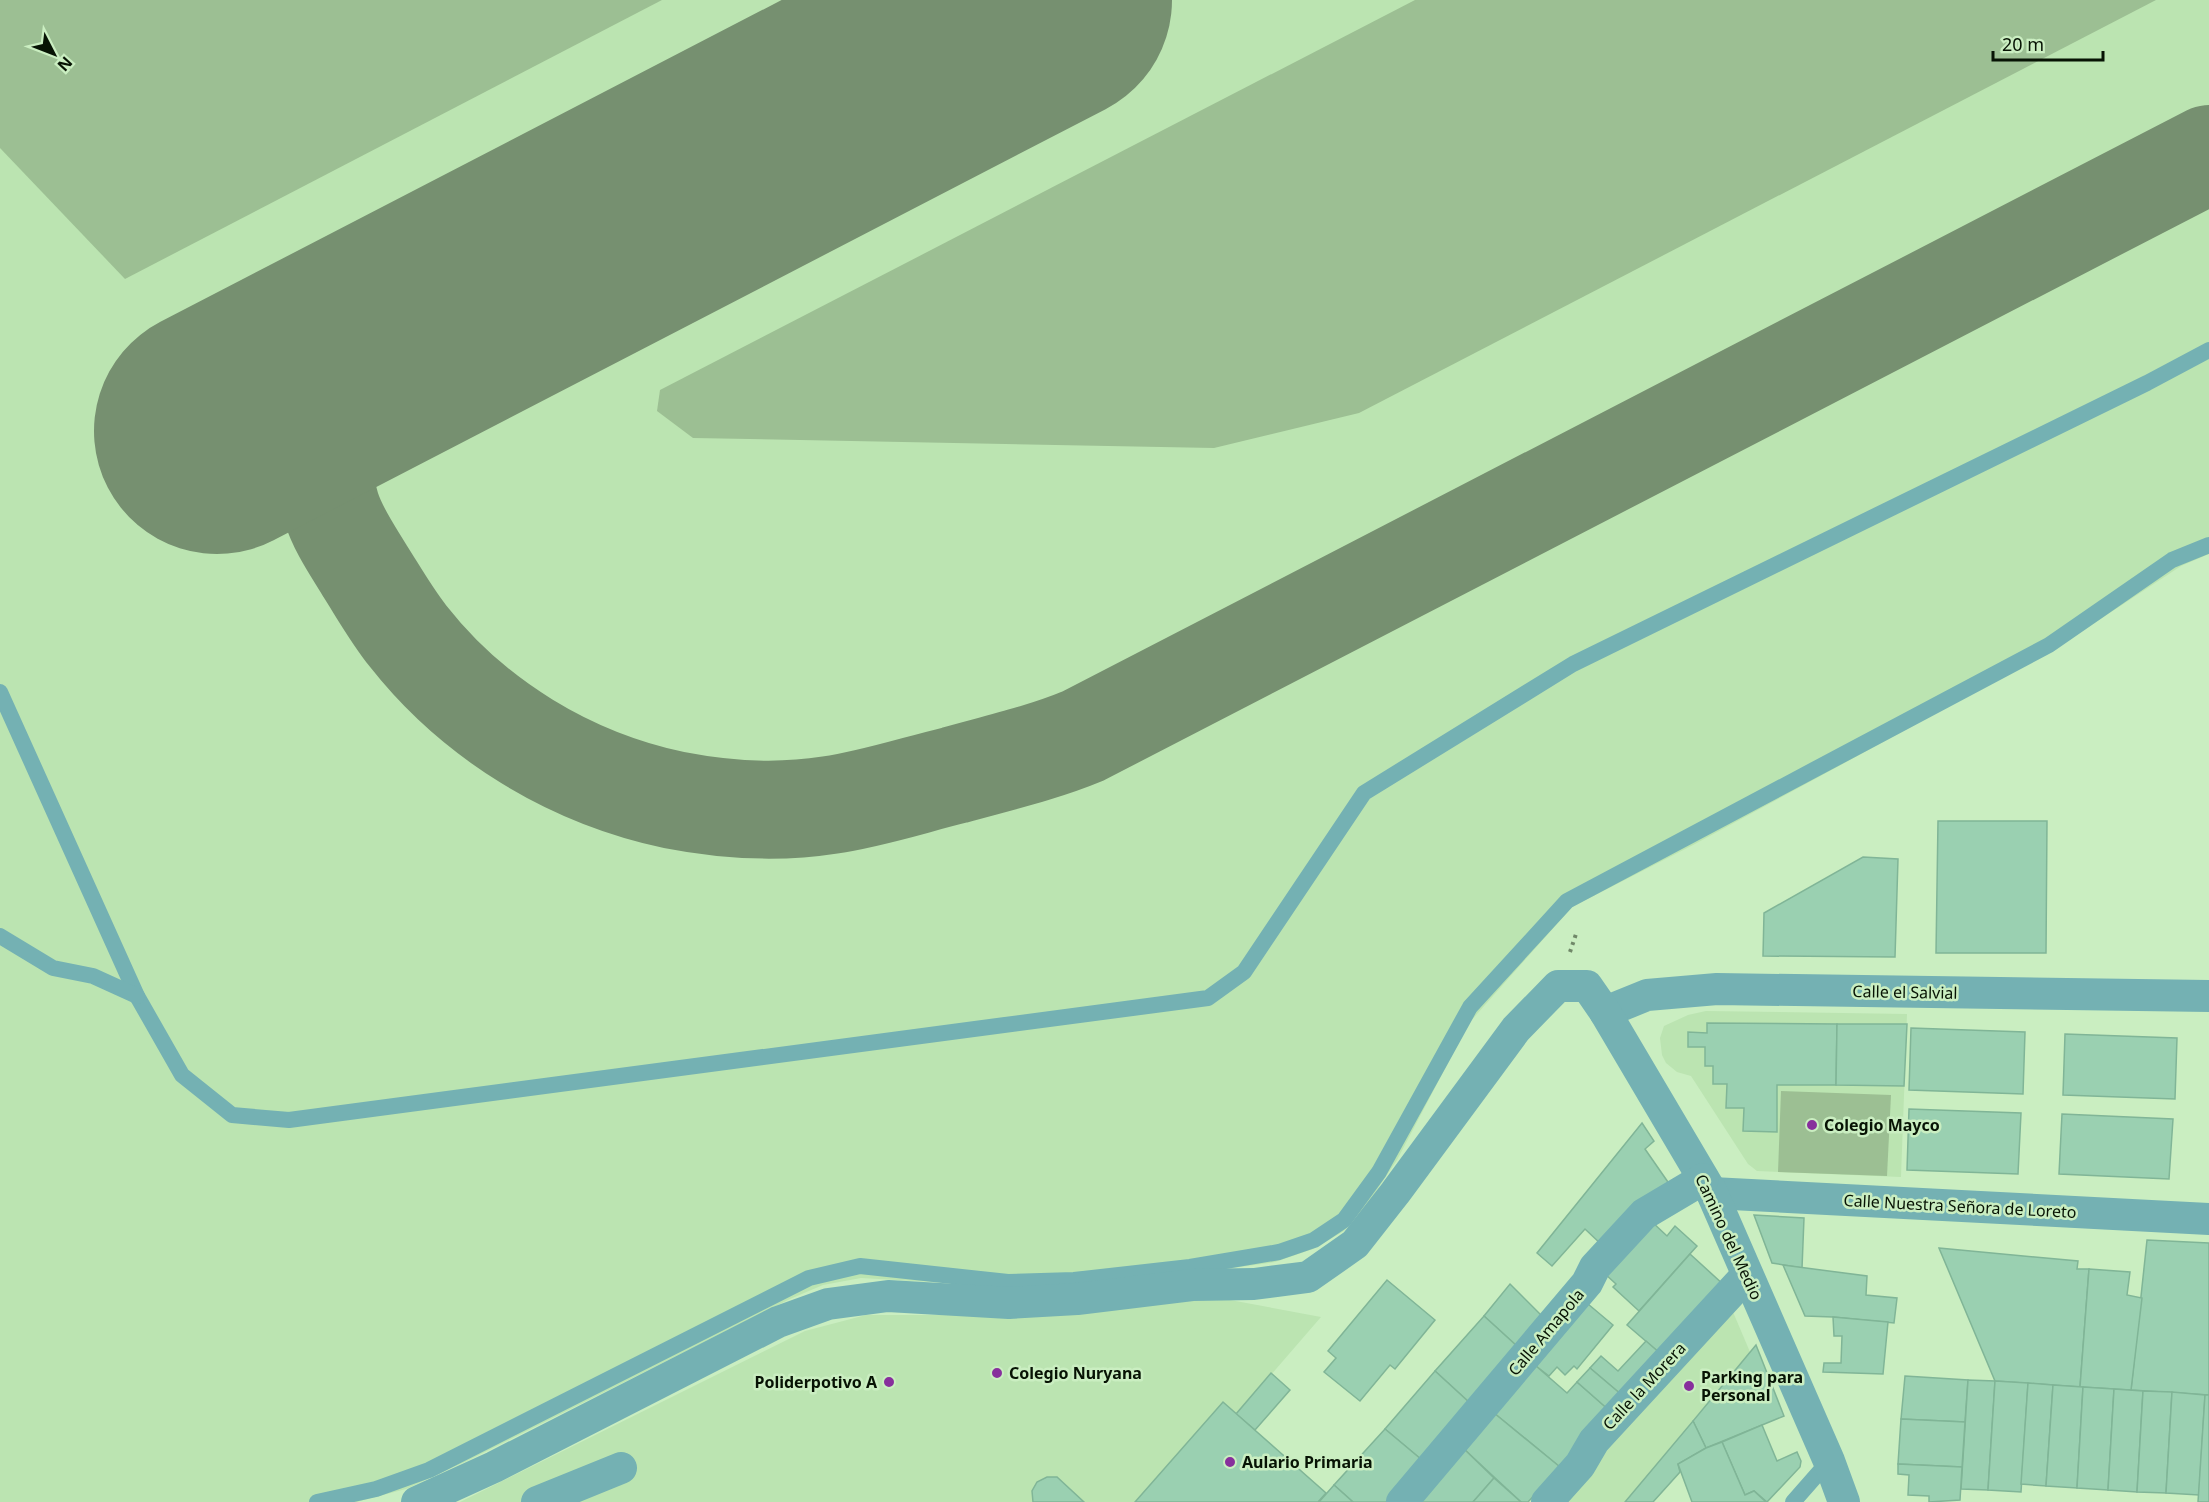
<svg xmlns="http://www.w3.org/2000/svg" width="2209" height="1502" font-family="'Noto Sans',sans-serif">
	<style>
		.built { fill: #bbe4b1 }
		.green { fill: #9cbf93 }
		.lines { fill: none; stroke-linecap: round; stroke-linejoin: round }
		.taxiway { stroke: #769070; stroke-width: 98 }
		.runway { stroke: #769070; stroke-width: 246 }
		.building { fill: #9ad0b1; stroke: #80b597; stroke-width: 1.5 }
		.path { stroke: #708869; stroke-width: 4; stroke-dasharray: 3 4.5; stroke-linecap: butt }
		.service { stroke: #74b1b3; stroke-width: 16 }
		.minor { stroke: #74b1b3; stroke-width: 32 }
		.poi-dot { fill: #872f9c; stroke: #caeec1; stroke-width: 2 }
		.labels { text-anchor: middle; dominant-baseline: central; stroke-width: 5; stroke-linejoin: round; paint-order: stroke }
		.street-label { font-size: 16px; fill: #071304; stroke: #caeec1 }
		.poi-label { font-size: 16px; font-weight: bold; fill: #071304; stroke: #caeec1; text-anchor: start }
	</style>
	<rect width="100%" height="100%" fill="#caeec1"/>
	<g class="built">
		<polygon points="0,0 2209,0 2209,554 2181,566 2055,649 1693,845 1572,907 1469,1023 1397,1160 1369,1202 1344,1231 1313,1249 1275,1262 1076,1290 861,1278 823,1285 790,1299 467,1461 406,1489 356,1502 0,1502"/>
		<polygon points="1706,1011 1907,1014 1901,1177 1757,1171 1748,1164 1691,1076 1677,1072 1666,1063 1662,1055 1660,1038 1664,1026 1688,1015"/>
		<polygon points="1198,1294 1321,1317 1237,1414 1327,1493 1319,1502 460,1502 805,1331 866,1315 992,1315"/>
		<polygon points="1730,1305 1750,1352 1625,1502 1558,1502"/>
	</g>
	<g class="green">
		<polygon points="0,0 662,0 125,279 0,148"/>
		<polygon points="1415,0 2156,0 1359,413 1214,448 693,438 657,411 660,390"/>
		<polygon points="1781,1091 1891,1095 1887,1176 1778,1172"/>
	</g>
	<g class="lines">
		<path class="taxiway" d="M422 325C407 335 390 344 375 356 330 392 314 452 331 507 338 530 353 551 365 571 379 593 392 616 408 636 474 720 570 778 674 800 725 810 779 813 830 805 872 799 914 785 955 775 998 763 1042 753 1083 736L2209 154"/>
		<polyline class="runway" points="217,431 1049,0"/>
	</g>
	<g class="building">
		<polygon points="1938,821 2047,821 2046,953 1936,953"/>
		<polygon points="1863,857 1898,859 1895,957 1763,956 1764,913"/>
		<polygon points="1707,1023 1837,1024 1836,1085 1777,1085 1777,1132 1743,1131 1744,1108 1726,1108 1727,1084 1713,1084 1713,1066 1705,1066 1705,1047 1688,1047 1688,1032 1707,1033"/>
		<polygon points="1837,1024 1907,1024 1904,1086 1836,1085"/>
		<polygon points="1911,1028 2025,1032 2023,1094 1909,1090"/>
		<polygon points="2065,1034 2177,1038 2175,1099 2063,1095"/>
		<polygon points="1909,1109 2021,1113 2018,1174 1907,1170"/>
		<polygon points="2062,1114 2173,1119 2169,1179 2059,1174"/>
		<polygon points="1642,1123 1654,1141 1645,1149 1670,1185 1602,1245 1585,1229 1552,1266 1537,1253"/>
		<polygon points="1754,1215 1804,1218 1802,1268 1772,1263"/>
		<polygon points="1651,1221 1667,1236 1675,1226 1697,1246 1639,1311 1613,1287 1616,1284 1604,1273"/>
		<polygon points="2147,1240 2209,1243 2209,1395 2131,1390"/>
		<polygon points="1939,1248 2078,1261 2077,1269 2089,1269 2080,1387 1995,1381"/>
		<polygon points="1690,1254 1725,1286 1662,1355 1627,1325"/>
		<polygon points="1783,1265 1867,1276 1866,1295 1897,1298 1894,1323 1833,1317 1805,1316"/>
		<polygon points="2089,1269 2130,1272 2127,1295 2142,1298 2131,1390 2080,1387"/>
		<polygon points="1387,1280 1435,1320 1395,1369 1390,1365 1360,1401 1324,1372 1336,1358 1328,1351"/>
		<polygon points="1510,1284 1542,1316 1518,1347 1484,1316"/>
		<polygon points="1588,1304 1613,1325 1577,1369 1574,1366 1565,1375 1557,1367 1549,1376 1536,1366"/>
		<polygon points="1484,1316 1518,1347 1471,1404 1435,1371"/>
		<polygon points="1833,1317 1888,1322 1883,1374 1823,1372 1824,1363 1841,1363 1842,1336 1834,1336"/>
		<polygon points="1646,1341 1662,1355 1623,1396 1590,1368 1601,1356 1618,1371"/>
		<polygon points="1756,1345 1784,1416 1706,1448 1693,1421"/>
		<polygon points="1536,1366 1567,1393 1577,1382 1610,1411 1560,1467 1494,1413"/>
		<polygon points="1590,1368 1623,1396 1610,1411 1577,1382"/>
		<polygon points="1435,1371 1471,1404 1422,1460 1385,1429"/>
		<polygon points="1271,1373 1290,1390 1255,1430 1236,1414"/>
		<polygon points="1905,1376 1968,1380 1965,1422 1901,1419"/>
		<polygon points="1968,1380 1995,1381 1988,1490 1961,1489"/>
		<polygon points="1995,1381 2028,1383 2021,1492 1988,1490"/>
		<polygon points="2028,1383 2053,1385 2046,1486 2021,1484"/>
		<polygon points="2053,1385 2083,1387 2077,1488 2046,1486"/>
		<polygon points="2083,1387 2114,1389 2108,1490 2077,1488"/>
		<polygon points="2114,1389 2143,1391 2137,1492 2108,1490"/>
		<polygon points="2143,1391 2172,1392 2166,1493 2137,1492"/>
		<polygon points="2172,1392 2205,1395 2199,1495 2166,1493"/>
		<polygon points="2205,1395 2209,1395 2209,1502 2198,1502"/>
		<polygon points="1223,1402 1326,1493 1318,1502 1135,1502"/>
		<polygon points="1494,1413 1560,1467 1528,1502 1521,1502 1464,1449"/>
		<polygon points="1901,1419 1965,1422 1962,1467 1898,1464"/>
		<polygon points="1693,1421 1706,1448 1678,1464 1680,1472 1653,1502 1625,1502"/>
		<polygon points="1762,1425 1777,1461 1797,1452 1801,1461 1800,1467 1767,1502 1754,1491 1745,1495 1722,1442"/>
		<polygon points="1385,1429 1422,1460 1386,1502 1353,1502 1334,1485"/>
		<polygon points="1722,1442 1745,1495 1754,1491 1766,1502 1692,1502 1678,1464 1706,1448"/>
		<polygon points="1464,1449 1494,1478 1473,1502 1418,1502"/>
		<polygon points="1898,1464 1962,1467 1960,1500 1929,1502 1929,1496 1908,1495 1909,1475 1898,1474"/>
		<polygon points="1047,1477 1057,1477 1084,1502 1033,1502 1032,1491 1037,1482"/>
		<polygon points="1494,1478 1521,1502 1473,1502"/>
		<polygon points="1334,1485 1353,1502 1319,1502"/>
	</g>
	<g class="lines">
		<polyline class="path" points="1570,952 1576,934"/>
		<g class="service">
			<polyline points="0,692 137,996 182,1075 232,1115 289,1120 1208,998 1244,972 1364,793 1573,664 2147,383 2209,350"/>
			<polyline points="0,936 53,968 93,976 137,996"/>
			<polyline points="317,1502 376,1489 429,1470 809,1278 860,1266 1008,1282 1074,1280 1190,1267 1279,1252 1314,1240 1344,1220 1379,1172 1470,1007 1567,901 2049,645 2172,560 2209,545"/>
			<polyline points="1793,1502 1829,1461"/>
		</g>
		<g class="minor">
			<polyline points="1605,1012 1647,995 1717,989 2209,996"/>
			<polyline points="1712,1193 2209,1219"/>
			<polyline points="417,1502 494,1467 778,1322 828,1304 888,1296 1009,1303 1077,1299 1192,1285 1254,1284 1308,1277 1355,1244 1395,1193 1516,1029 1558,986 1587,986 1605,1012 1712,1193 1829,1461 1844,1502"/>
			<polyline points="537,1502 621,1468"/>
			<polyline points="1402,1502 1587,1283 1595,1267 1644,1214 1703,1179"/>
			<polyline points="1547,1502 1580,1465 1594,1441 1747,1275"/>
		</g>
	</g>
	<g class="poi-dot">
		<circle cx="1812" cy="1125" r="6"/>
		<circle cx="997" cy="1373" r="6"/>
		<circle cx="889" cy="1382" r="6"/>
		<circle cx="1689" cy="1386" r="6"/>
		<circle cx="1230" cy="1462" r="6"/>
	</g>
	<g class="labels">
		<g class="street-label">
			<text transform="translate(1905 992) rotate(1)">Calle el Salvial</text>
			<text transform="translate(1960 1206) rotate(3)">Calle Nuestra Señora de Loreto</text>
			<text transform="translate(1729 1237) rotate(65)">Camino del Medio</text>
			<text transform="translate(1546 1332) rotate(-50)">Calle Amapola</text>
			<text transform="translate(1644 1386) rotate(-47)">Calle la Morera</text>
		</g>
		<g class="poi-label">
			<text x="1824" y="1125">Colegio Mayco</text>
			<text x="1009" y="1373">Colegio Nuryana</text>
			<text x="1701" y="1377">Parking para<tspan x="1701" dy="18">Personal</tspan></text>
			<text x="877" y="1382" text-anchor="end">Poliderpotivo A</text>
			<text x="1242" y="1462">Aulario Primaria</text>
		</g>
	</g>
	<g transform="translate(54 54) rotate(132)" stroke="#caeec1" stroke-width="4.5" paint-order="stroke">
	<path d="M0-4.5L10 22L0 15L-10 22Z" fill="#071304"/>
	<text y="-9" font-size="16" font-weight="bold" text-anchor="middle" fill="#071304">N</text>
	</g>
	<path d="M1993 51v9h110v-9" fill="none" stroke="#071304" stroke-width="3"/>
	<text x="2002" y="51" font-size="18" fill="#071304" stroke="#caeec1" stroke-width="4.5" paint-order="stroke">20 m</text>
</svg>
